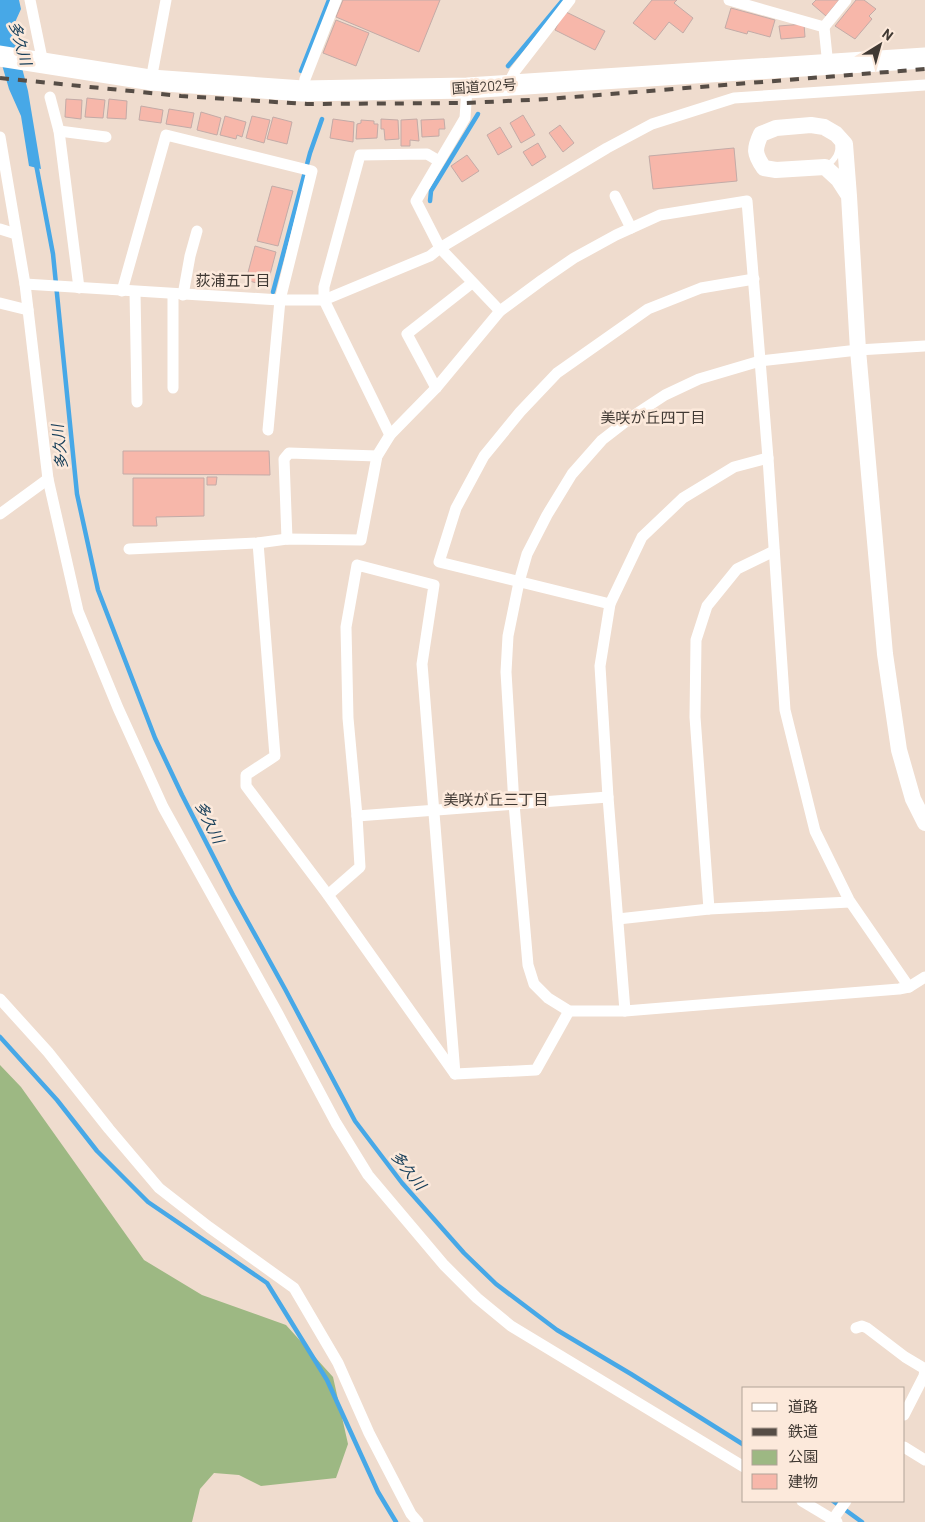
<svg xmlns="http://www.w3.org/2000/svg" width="925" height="1522" font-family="Barlow,'Noto Sans JP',sans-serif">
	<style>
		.green { fill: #9db883 }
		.water { fill: #47a8e7 }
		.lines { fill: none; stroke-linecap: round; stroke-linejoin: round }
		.stream { stroke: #47a8e7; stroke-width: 4.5 }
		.building { fill: #f7b7aa; stroke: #c3aba7 }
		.lane { stroke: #fff; stroke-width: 5.5 }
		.street { stroke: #fff; stroke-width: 11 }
		.secondary { stroke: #fff; stroke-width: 16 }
		.highway { stroke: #fff; stroke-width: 21 }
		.rail { stroke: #564d46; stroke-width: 4; stroke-dasharray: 9 9; stroke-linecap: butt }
		.labels { text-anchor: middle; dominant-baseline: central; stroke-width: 5; stroke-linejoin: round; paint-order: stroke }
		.street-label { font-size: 14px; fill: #403933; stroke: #fce9db }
		.water-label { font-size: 15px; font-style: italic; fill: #19405b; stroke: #fce9db }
		.neighbourhood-label { font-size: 15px; fill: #403933; stroke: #fce9db }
	</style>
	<rect width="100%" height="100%" fill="#efdcce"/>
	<polygon class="green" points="0,1065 21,1087 144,1260 202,1295 286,1325 333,1377 348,1444 336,1478 261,1486 239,1475 214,1473 200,1489 192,1522 0,1522"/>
	<polygon class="water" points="0,0 19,0 21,9 12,29 28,91 41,169 29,166 21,116 9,89 0,58"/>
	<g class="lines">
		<g class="stream">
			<polyline points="508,66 563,0"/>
			<polyline points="301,71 329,0"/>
			<polyline points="36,164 53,254 77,494 98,590 155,738 182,795 233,895 285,989 355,1121 402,1183 464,1253 496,1284 557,1330 631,1374 744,1445"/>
			<polyline points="430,201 431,191 478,114"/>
			<polyline points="273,292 310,153 322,119"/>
			<polyline points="0,1037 57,1100 97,1151 148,1202 267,1283 327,1380 378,1492 396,1522"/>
			<polyline points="833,1501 862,1522"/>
		</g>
	</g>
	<g class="building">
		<polygon points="343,0 440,0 419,52 336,17"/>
		<polygon points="652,0 677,0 674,3 693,18 683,33 669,22 655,40 633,23"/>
		<polygon points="816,0 839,0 826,16 812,4"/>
		<polygon points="856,0 864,0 876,9 869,16 872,19 855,39 835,26"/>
		<polygon points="731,8 775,20 770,37 748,31 747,34 725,28"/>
		<polygon points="564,11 605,31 595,50 555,30"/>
		<polygon points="336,20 369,33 356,66 323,53"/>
		<polygon points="804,24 805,37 781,39 779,26"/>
		<polygon points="87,98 105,100 103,118 85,117"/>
		<polygon points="66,99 82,100 81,119 65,117"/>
		<polygon points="109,99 127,101 126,119 107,118"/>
		<polygon points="141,106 163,110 161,123 139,120"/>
		<polygon points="169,109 194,113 191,128 166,124"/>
		<polygon points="201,112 221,118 217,135 197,130"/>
		<polygon points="523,115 535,135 521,143 510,123"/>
		<polygon points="225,116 246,122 242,137 237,135 236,139 220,135"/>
		<polygon points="252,116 270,120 264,143 246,138"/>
		<polygon points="273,117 292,122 287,144 267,139"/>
		<polygon points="333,119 354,122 353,142 330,138"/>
		<polygon points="381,119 398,120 399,139 385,140 384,129 381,129"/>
		<polygon points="417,119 419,141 410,140 410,146 401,146 401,120"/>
		<polygon points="444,119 445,129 439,129 439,136 422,137 421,120"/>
		<polygon points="361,120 374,121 374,124 378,124 377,138 356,139 357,124 361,123"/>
		<polygon points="560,125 574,143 563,152 549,133"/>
		<polygon points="500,127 512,147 498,155 487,135"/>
		<polygon points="538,143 546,157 532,166 523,152"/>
		<polygon points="734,148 737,181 653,189 649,156"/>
		<polygon points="467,155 479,171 462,182 451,166"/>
		<polygon points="272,186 293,191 278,246 257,241"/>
		<polygon points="255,246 276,252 267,286 246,280"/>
		<polygon points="123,451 269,451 270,475 123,474"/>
		<polygon points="207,477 217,477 216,485 207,485"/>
		<polygon points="133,478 204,478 204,516 156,517 157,526 133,526"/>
	</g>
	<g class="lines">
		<path class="lane" d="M826 167C833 161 839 155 838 146"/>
		<g class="street">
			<polyline points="30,0 43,63"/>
			<polyline points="729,0 824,27 828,66"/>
			<polyline points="824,27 846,0"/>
			<polyline points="151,80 166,0"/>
			<polyline points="508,84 515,71 570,0"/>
			<polyline points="467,88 465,118 416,201 440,248 500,311"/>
			<polyline points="303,91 305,79 336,0"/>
			<polyline points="50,97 59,131 79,288"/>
			<polyline points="59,131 106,137"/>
			<polyline points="0,137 25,284 48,479 78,611 118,708 163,807 278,1014 336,1123 368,1175 444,1265 477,1298 511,1326 744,1467"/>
			<polyline points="615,196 631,228"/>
			<polyline points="0,229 16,234"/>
			<polyline points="25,284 280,300 324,300 430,256 440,248 607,148 652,124 734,98 925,85"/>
			<polyline points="122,291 166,135 312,171 280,300 268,430"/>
			<polyline points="135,292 137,402"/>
			<polyline points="183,295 190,256 197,231"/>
			<polyline points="0,303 28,310"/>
			<polyline points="925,346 858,350 760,361 699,379 665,395 633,416 602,440 572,474 547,515 527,554 519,582 508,636 506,672 514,804 528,965 534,984 548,998 569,1011 625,1011 899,989 909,987 925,977"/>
			<polyline points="173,388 173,294"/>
			<polyline points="436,388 407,334 472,283"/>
			<polyline points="390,435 324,300 324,287 360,155 427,154 439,161"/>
			<polyline points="0,514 48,479"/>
			<polyline points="287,539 284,459 289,453 377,456"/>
			<polyline points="258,543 275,756 246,775 246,786 328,895 455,1074 536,1070 569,1011"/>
			<polyline points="129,549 258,543 287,539 361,540 377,456 390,435 436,388 500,311 542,280 574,258 616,235 660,215 747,201 768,458 785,710 815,831 849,900 909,987"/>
			<polyline points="610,604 439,562 456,508 484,456 520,412 557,373 648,309 701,288 754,279"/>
			<polyline points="357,816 608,797"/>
			<polyline points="328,895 360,867 357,816 348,718 346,627 357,565 434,585 422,664 455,1074"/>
			<polyline points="709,909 695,717 696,640 707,606 737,569 774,551"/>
			<polyline points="618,919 709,909 850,902"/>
			<polyline points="0,999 48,1052 109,1129 159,1188 209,1227 294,1288 338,1363 369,1433 411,1514 418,1522"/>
			<polyline points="625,1011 608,797 600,666 610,604 642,537 683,498 734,467 768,458"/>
			<polyline points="856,1328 862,1326 867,1328 905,1357 925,1369 924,1376 904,1415"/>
			<polyline points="904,1447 925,1460"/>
			<polyline points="802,1501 837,1522"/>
			<polyline points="831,1522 846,1501"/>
		</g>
		<path class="secondary" d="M849 196 838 179 825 167 776 170 764 168C754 154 754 149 761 134L776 128 811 125 824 127 836 134 845 144 849 196 858 350 885 654 899 750 913 799 925 823"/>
		<polyline class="highway" points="0,56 151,80 303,91 467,88 925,58"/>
		<polyline class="rail" points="0,78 181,96 307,104 466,103 548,99 925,69"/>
	</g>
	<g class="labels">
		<g class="street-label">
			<text transform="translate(484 86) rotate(-4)">国道202号</text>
		</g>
		<g class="water-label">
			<text transform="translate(21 43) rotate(74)">多久川</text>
			<text transform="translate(59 447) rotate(-96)">多久川</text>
			<text transform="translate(210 822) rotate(64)">多久川</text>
			<text transform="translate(409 1170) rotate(51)">多久川</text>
		</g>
		<g class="neighbourhood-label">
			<text x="233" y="280">荻浦五丁目</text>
			<text x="653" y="417">美咲が丘四丁目</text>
			<text x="496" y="799">美咲が丘三丁目</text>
		</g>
	</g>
	<rect x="742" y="1387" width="162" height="115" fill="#fce9db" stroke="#b1a398"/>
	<rect x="752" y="1403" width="25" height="8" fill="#ffffff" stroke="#b1a398"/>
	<text x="788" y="1412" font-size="15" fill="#403933">道路</text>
	<rect x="752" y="1428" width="25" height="8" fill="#564d46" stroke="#b1a398"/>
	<text x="788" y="1437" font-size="15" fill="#403933">鉄道</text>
	<rect x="752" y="1450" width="25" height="15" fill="#9db883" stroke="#b1a398"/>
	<text x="788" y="1462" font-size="15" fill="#403933">公園</text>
	<rect x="752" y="1474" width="25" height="15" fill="#f7b7aa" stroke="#b1a398"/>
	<text x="788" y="1487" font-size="15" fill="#403933">建物</text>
	<g transform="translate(880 45) rotate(37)" stroke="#fce9db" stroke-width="4" paint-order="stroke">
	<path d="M0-4L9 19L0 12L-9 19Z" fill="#403933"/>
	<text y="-8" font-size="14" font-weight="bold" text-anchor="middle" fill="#403933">N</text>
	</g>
</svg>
